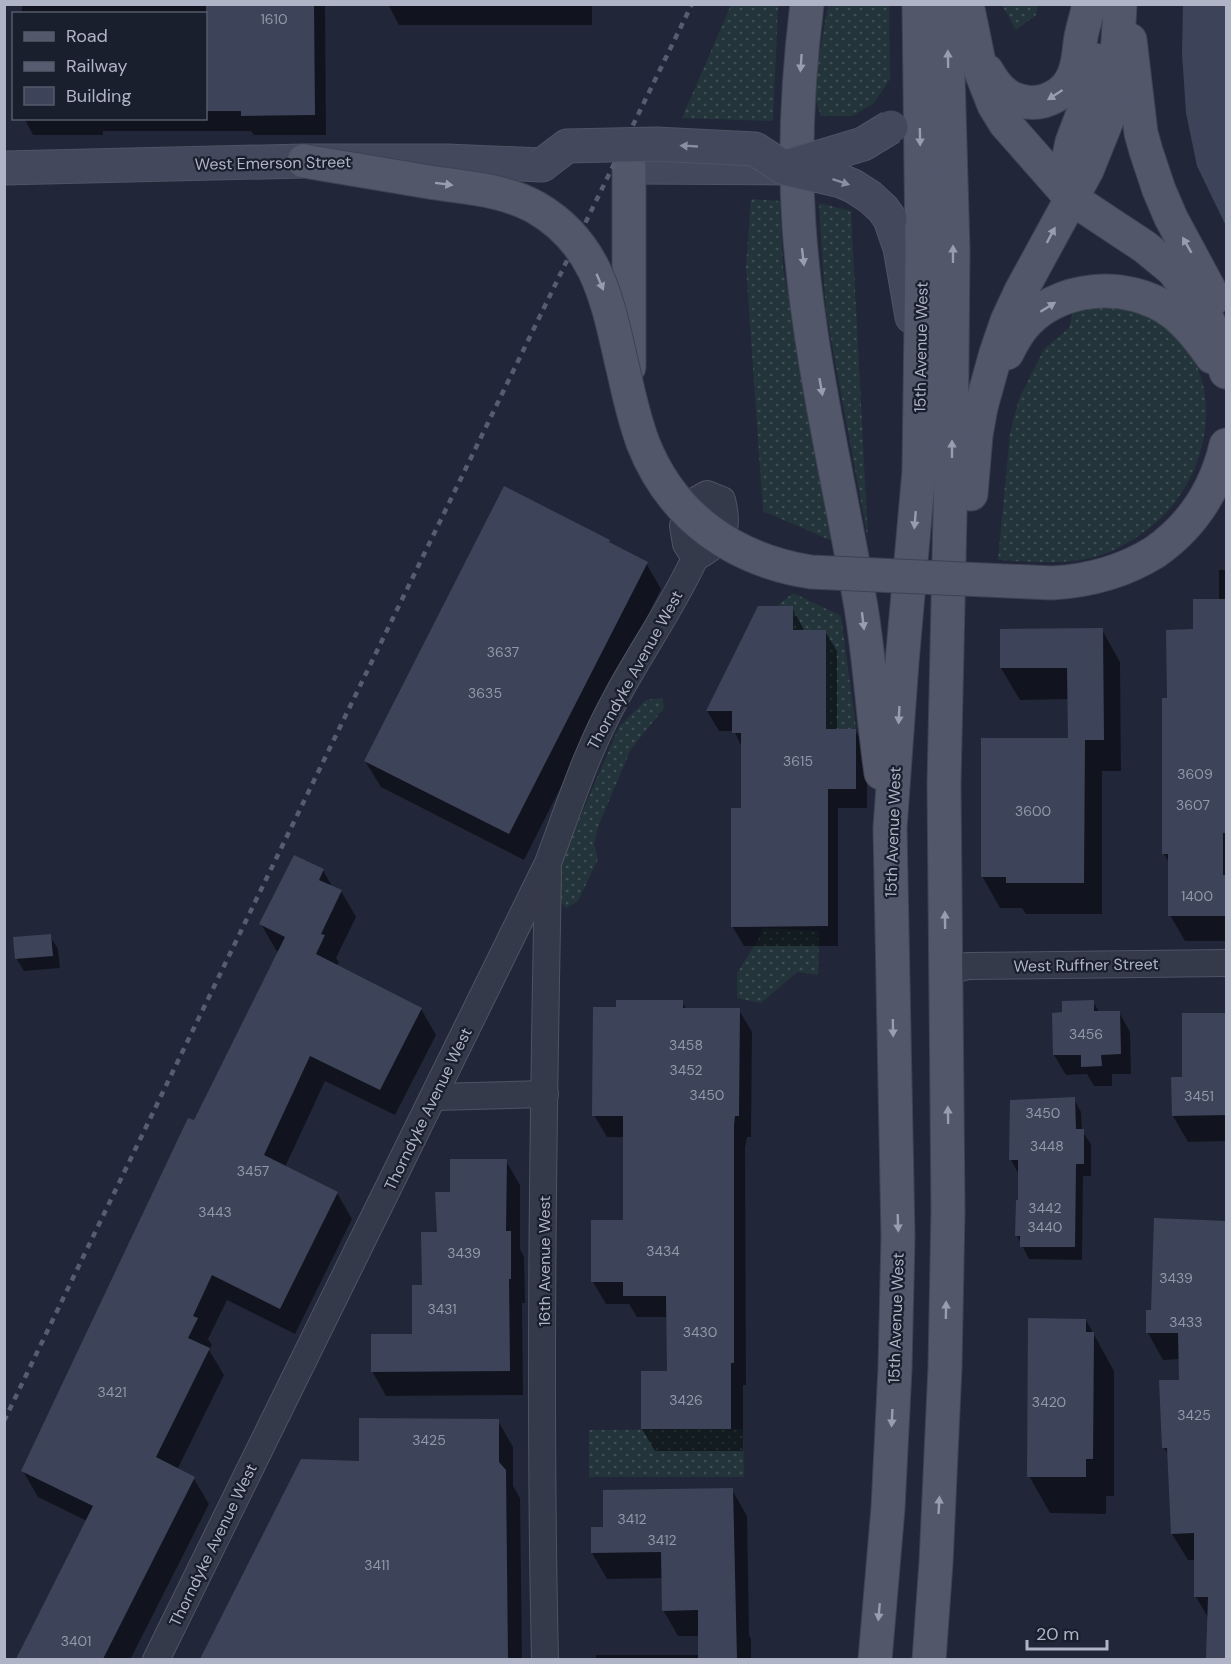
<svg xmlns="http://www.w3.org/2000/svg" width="1231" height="1664" font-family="'DM Sans',sans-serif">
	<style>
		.grass { fill: url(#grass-dots) }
		.shadow { fill: #0007 }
		.building { fill: #3d4459 }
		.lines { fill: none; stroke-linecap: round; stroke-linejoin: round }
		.minor-casing { stroke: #4f5464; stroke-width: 28 }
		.secondary-casing { stroke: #4f5464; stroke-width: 35 }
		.primary-casing { stroke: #3e4353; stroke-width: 35 }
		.minor { stroke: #353a4a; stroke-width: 26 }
		.secondary { stroke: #43485d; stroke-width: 33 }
		.primary { stroke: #52586a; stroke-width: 33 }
		.rail { stroke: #565d71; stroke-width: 4.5; stroke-dasharray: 6 6; stroke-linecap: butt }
		.secondary-bridge-casing { stroke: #4f5464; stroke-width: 35; stroke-linecap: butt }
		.primary-bridge-casing { stroke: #3e4353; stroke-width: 35; stroke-linecap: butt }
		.secondary-bridge { stroke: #43485d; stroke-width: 33 }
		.primary-bridge { stroke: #52586a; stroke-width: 33 }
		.oneway { fill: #989daf }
		.oneway2 { fill: #898ea1 }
		.labels { text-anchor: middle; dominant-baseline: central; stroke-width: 4.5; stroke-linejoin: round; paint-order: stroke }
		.number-label { font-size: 14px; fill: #9298ab }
		.street-label { font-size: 16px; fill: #afb4c6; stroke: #1a1f2e }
	</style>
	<defs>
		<pattern id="grass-dots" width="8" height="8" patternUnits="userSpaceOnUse" patternTransform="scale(1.5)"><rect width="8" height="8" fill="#23343a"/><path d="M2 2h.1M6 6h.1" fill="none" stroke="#404f55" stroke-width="1.8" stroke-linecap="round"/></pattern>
	</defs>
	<rect width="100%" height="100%" fill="#212739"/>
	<g class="grass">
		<polygon points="731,5 778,5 773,121 682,118"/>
		<polygon points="828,5 889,5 890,79 874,103 852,116 821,116 813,93"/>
		<polygon points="1002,5 1038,5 1036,15 1016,30"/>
		<polygon points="751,199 780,201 783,268 837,543 763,511 746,267"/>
		<polygon points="819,203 851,211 868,539 826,312"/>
		<path d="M1103 304C1123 307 1143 310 1159 321 1227 367 1215 462 1164 515 1148 531 1127 544 1107 553 1072 566 1034 562 998 560L1010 433 1019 399 1044 349 1069 328 1074 307Z"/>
		<polygon points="793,593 841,616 856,729 826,729 826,630 793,630 777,606"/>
		<polygon points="662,698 664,708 631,749 599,824 594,844 598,859 578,901 566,908 558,900 559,866 619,727 646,700"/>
		<polygon points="762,928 819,931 818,975 797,972 761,1003 737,998 737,973 761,935"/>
		<polygon points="743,1429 744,1477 589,1477 589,1430"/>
	</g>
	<g class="shadow">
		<polygon points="22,4 325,4 326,135 254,135 251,131 103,131 103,135 33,135 24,118 206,118 206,14 22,14"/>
		<polygon points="388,4 592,4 592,25 399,25"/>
		<polygon points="609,541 611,545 646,563 661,589 524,860 381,787 365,761"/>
		<polygon points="1219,570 1226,570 1226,941 1185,941 1170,915 1170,864 1164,854 1168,699 1195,631 1219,600"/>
		<polygon points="759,608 792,608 803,628 803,631 825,631 837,651 837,730 855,730 867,750 867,808 838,808 838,946 744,946 732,926 742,810 742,747 734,731 719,731 707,711"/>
		<polygon points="1102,630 1120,662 1121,771 1102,771 1102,914 1026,914 1022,908 1000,908 982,876 1069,740 1069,699 1020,700 1001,668"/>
		<polygon points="323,870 333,888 341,891 356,917 336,958 339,962 337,966 421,1009 436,1035 395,1115 325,1081 285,1167 337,1193 352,1219 295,1334 227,1300 208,1339 212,1345 209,1350 224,1375 177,1470 194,1479 209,1504 130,1660 17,1660 87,1521 38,1497 23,1471 279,952 276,950 261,924"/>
		<polygon points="50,936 58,949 60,968 24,971 16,958"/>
		<polygon points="682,1002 686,1009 739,1010 752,1032 751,1137 747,1137 745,1148 746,1385 743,1385 743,1451 655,1451 642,1429 668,1373 668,1317 637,1317 629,1304 606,1304 593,1282 624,1221 624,1137 607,1137 594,1115"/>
		<polygon points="1093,1002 1099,1012 1119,1012 1130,1032 1131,1074 1112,1074 1112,1086 1094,1086 1087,1074 1066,1075 1054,1055 1063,1014"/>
		<polygon points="1226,1014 1226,1141 1188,1142 1173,1116 1184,1079"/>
		<polygon points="1074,1099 1081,1112 1082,1131 1091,1144 1091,1176 1083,1176 1082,1260 1029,1259 1017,1236 1020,1201 1018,1173 1011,1160"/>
		<polygon points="506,1161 520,1185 520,1249 524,1257 525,1303 522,1303 523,1395 386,1396 372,1371 414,1335 423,1287 452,1194"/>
		<polygon points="1226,1221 1226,1660 1209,1660 1209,1619 1196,1597 1196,1560 1188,1560 1172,1534 1169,1456 1164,1448 1181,1381 1180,1359 1163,1360 1148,1333 1147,1312 1153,1312"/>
		<polygon points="1086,1320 1114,1371 1114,1496 1106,1496 1106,1514 1050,1513 1029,1476"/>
		<polygon points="498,1421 513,1447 513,1486 520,1498 522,1660 202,1660 302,1461 361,1462"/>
		<polygon points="732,1490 747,1516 749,1635 751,1639 751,1660 596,1660 596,1655 700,1655 700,1636 678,1636 663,1610 663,1578 607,1579 592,1553 605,1529"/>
	</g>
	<g class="building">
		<polygon points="206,4 314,4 315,115 241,116 241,111 206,111"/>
		<polygon points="1183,4 1227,4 1227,228 1197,166 1186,113 1182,53"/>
		<polygon points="504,486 610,540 609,542 648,562 509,834 364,761"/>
		<polygon points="1193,599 1227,599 1227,833 1223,833 1223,875 1227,875 1227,916 1168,916 1168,854 1162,854 1162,698 1167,698 1166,630 1193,629"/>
		<polygon points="758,606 793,606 793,630 826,630 826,729 856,729 856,789 828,789 828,926 731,927 731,808 741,808 741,733 732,733 732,711 706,711"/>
		<polygon points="1103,628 1104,740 1085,740 1084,883 1006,883 1006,877 981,877 981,738 1068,738 1067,668 1000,668 1000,629"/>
		<polygon points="294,855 324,869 319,880 342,890 321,934 325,935 316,954 422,1008 380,1090 310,1056 264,1155 338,1192 280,1309 212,1275 193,1316 198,1318 188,1338 210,1348 156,1457 195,1477 103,1659 16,1659 93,1506 21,1471 188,1118 194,1120 285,937 259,924"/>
		<polygon points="51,934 53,956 15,959 13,937"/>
		<polygon points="616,1000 683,1000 683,1008 740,1008 739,1116 735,1116 734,1125 734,1363 731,1363 731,1429 641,1429 641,1371 667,1371 666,1296 623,1296 623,1282 591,1282 591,1220 623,1220 623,1116 592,1116 593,1007 616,1007"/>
		<polygon points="1094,1000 1094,1011 1120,1011 1121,1054 1101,1055 1102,1066 1081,1067 1081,1055 1053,1055 1052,1013 1062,1012 1062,1001"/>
		<polygon points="1182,1013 1227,1013 1227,1115 1172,1116 1171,1077 1182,1077"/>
		<polygon points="1075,1097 1076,1129 1084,1129 1084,1164 1076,1164 1075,1247 1020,1247 1020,1236 1015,1236 1016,1200 1018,1200 1018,1160 1009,1160 1010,1100"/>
		<polygon points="450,1159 507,1159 506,1231 511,1231 511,1279 509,1279 510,1371 371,1372 371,1334 412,1334 412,1285 422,1285 421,1232 437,1232 435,1192 450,1192"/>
		<polygon points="1154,1218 1227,1221 1227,1658 1206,1658 1208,1597 1194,1597 1194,1533 1171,1534 1167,1448 1162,1448 1159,1380 1179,1380 1178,1333 1146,1333 1146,1310 1151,1310"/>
		<polygon points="1028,1318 1086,1319 1086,1332 1094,1332 1093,1459 1086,1459 1086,1477 1027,1477"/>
		<polygon points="359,1418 499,1419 499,1462 506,1470 508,1659 200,1659 301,1459 359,1461"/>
		<polygon points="733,1488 737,1659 698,1659 698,1610 662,1611 661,1552 591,1553 591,1527 603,1527 603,1490"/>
	</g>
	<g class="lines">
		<g class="minor-casing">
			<g id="minor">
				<polyline points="946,971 968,966 1226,963"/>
				<polyline points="435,1097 545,1094"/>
				<path d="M156 1660 548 863C569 807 587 750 616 698 641 651 673 606 695 558L686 544 683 526 693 502 707 494 722 500C730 532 723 542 695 558"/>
				<path d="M545 1660C539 1397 543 1134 548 871"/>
			</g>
		</g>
		<g class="secondary-casing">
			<g id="secondary">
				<polyline points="629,167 784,168"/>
				<polyline points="4,168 304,161 447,161 542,165"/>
				<polyline points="890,219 900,248 912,317"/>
			</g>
		</g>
		<g class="primary-casing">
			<g id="primary">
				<path d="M807 4C798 77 794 153 799 226 808 354 839 480 861 607 870 662 873 718 881 773"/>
				<polyline points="967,4 981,72 994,105 1005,123 1071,198 1145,247 1173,270 1203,310 1217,340 1226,372"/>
				<polyline points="1130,40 1141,133 1146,151 1159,190 1171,218 1214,298"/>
				<path d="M987 71C996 87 1007 100 1026 102 1046 105 1067 93 1074 74 1079 62 1079 48 1081 37 1083 26 1087 15 1089 4"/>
				<polyline points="629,167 629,367"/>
				<polyline points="1071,197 1069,156 1072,142 1089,97 1095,60"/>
				<path d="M1007 353C1011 345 1016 336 1021 329 1056 284 1128 280 1172 312 1188 324 1201 341 1212 357"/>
				<polyline points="971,494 976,435 981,407 996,353 1007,321 1021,291 1087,170 1108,118 1118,42 1120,4"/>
				<path d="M1155 552C1192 526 1216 489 1226 445"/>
				<polyline points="875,1660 888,1508 895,1369 898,1236 890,828 902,662 919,471 922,250 919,4"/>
				<polyline points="929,1660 936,1563 945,1367 948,1210 944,784 951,469 953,250 946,4"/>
			</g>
		</g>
		<use href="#minor" class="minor"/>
		<use href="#secondary" class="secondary"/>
		<use href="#primary" class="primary"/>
		<path class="rail" d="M4 1421C232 948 462 476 692 4"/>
		<g class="secondary-bridge-casing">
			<g id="secondary-bridge">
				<polyline points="542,165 567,146 656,144 755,149 784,168 841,181 853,186 870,197 883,209 890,219"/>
				<polyline points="786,167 863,144 891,127"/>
			</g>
		</g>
		<g class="primary-bridge-casing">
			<path id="primary-bridge" d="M304 161C346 168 388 175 429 182 466 188 502 189 535 207 601 245 608 306 624 373 629 396 635 421 643 443 672 517 734 560 811 572L1052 583C1090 581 1123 572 1155 552"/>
		</g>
		<use href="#secondary-bridge" class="secondary-bridge"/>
		<use href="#primary-bridge" class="primary-bridge"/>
	</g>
	<defs><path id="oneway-solid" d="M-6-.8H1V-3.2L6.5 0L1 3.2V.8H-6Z" transform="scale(1.5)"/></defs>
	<g class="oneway">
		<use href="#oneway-solid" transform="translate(948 59) rotate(-91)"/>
		<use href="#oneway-solid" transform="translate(801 63) rotate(94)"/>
		<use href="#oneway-solid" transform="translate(1055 95) rotate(147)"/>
		<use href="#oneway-solid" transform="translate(920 137) rotate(89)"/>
		<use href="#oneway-solid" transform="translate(444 184) rotate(7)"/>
		<use href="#oneway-solid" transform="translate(1051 235) rotate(-62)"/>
		<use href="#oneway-solid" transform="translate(1187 245) rotate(-120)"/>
		<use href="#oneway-solid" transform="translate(953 254) rotate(-90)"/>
		<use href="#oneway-solid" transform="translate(803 257) rotate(83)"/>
		<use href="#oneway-solid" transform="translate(600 282) rotate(67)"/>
		<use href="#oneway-solid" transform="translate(1048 307) rotate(-32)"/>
		<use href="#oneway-solid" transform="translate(821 387) rotate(80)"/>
		<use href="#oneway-solid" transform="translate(952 449) rotate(-90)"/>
		<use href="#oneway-solid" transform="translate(915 520) rotate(95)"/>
		<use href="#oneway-solid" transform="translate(863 621) rotate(83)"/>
		<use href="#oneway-solid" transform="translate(899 715) rotate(93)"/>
		<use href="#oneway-solid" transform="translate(945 920) rotate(-91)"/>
		<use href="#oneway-solid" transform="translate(893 1028) rotate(89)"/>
		<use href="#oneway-solid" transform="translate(948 1115) rotate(-91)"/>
		<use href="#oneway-solid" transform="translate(898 1223) rotate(88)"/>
		<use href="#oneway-solid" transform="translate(946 1310) rotate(-89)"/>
		<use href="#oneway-solid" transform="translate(892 1418) rotate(93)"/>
		<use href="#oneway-solid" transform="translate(939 1505) rotate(-87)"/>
		<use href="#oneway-solid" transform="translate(879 1612) rotate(95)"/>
	</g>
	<g class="oneway2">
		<use href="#oneway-solid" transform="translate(689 146) rotate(-177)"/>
		<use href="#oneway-solid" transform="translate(841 182) rotate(18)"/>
	</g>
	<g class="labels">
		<g class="number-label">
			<text x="274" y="19">1610</text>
			<text x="503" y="652">3637</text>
			<text x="485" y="693">3635</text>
			<text x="798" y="761">3615</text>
			<text x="1195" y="774">3609</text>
			<text x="1193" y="805">3607</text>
			<text x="1033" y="811">3600</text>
			<text x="1197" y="896">1400</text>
			<text x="1086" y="1034">3456</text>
			<text x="686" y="1045">3458</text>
			<text x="686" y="1070">3452</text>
			<text x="707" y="1095">3450</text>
			<text x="1199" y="1096">3451</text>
			<text x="1043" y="1113">3450</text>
			<text x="1047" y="1146">3448</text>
			<text x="253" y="1171">3457</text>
			<text x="1045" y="1208">3442</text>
			<text x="215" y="1212">3443</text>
			<text x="1045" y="1227">3440</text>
			<text x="663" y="1251">3434</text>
			<text x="464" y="1253">3439</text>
			<text x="1176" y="1278">3439</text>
			<text x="442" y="1309">3431</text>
			<text x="1186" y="1322">3433</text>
			<text x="700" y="1332">3430</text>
			<text x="112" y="1392">3421</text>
			<text x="686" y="1400">3426</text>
			<text x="1049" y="1402">3420</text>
			<text x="1194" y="1415">3425</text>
			<text x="429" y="1440">3425</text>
			<text x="632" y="1519">3412</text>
			<text x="662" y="1540">3412</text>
			<text x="377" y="1565">3411</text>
			<text x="76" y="1641">3401</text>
		</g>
		<g class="street-label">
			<text transform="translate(273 163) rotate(-1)">West Emerson Street</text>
			<text transform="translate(921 347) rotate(-89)">15th Avenue West</text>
			<text transform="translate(635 670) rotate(-61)">Thorndyke Avenue West</text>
			<text transform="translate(893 832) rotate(-88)">15th Avenue West</text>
			<text transform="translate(1086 965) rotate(-1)">West Ruffner Street</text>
			<text transform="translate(428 1109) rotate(-64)">Thorndyke Avenue West</text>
			<text transform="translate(544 1261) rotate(-90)">16th Avenue West</text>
			<text transform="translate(896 1318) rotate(-88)">15th Avenue West</text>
			<text transform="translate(213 1545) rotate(-64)">Thorndyke Avenue West</text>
		</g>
	</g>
	<rect width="1231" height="1664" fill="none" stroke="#afb4c6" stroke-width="12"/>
	<rect x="12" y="12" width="195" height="108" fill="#1a1f2e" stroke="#565b6b" stroke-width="1.5"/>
	<rect x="24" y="32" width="30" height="9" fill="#52586a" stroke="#565b6b" stroke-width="1.5"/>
	<text x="66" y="42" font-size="18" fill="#afb4c6">Road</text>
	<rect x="24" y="62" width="30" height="9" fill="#565d71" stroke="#565b6b" stroke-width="1.5"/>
	<text x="66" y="72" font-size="18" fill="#afb4c6">Railway</text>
	<rect x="24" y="87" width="30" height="18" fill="#3d4459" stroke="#565b6b" stroke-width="1.5"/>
	<text x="66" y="102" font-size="18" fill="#afb4c6">Building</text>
	<path d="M1027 1640v9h80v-9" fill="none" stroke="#afb4c6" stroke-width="3"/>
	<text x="1036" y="1640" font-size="18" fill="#afb4c6" stroke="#1a1f2e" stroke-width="4.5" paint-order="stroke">20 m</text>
</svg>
